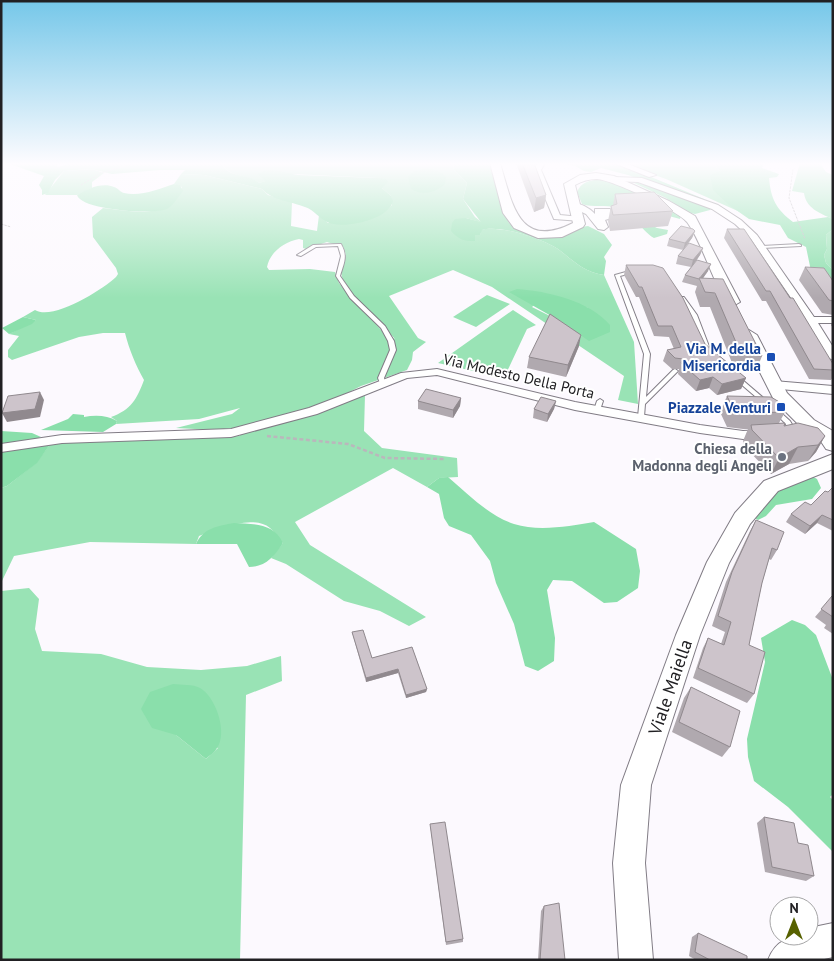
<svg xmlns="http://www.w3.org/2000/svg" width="834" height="961" font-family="'PT Sans',sans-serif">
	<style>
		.green { fill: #99e3b5; fill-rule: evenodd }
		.forest { fill: #8adfab }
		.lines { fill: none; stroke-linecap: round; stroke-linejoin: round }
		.lane-casing { stroke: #817c85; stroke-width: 2 }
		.street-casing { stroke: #817c85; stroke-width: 2 }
		.secondary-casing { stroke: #817c85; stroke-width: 2 }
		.path-far1 { stroke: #bab7bc; stroke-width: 1; stroke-dasharray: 2.5 1; stroke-linecap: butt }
		.path { stroke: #bab7bc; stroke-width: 2.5; stroke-dasharray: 4 2.5; stroke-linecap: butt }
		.lane { fill: #fff; fill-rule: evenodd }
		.street { fill: #fff; fill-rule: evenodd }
		.secondary { fill: #fff; fill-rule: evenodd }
		.wall { fill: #b0a9af }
		.shaded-wall { fill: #90898e }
		.building { fill: #cdc4cb; stroke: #90898e }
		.transit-dot { fill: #1a4fb4; stroke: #fff; stroke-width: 2 }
		.worship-dot { fill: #6b7280; stroke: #fff; stroke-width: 2 }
		.labels { text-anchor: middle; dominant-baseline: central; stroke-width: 4; stroke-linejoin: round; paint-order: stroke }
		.transit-label { font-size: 15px; font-weight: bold; fill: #164399; stroke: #fff; text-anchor: end }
		.street-label { font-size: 15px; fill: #212023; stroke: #fff }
		.worship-label { font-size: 15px; font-weight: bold; fill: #5b616d; stroke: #fff; text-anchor: end }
		.near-street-label { font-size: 18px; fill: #212023; stroke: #fff }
	</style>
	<rect width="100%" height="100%" fill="#fcf9fe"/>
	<g class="green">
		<path d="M221 163H453L454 170 467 183 463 199 475 217 483 223 466 218 475 240 474 235H480L481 230C498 224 543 239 558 249 574 261 583 272 604 275L634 342 638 404 618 400 624 376 492 287 453 270 389 296 418 338 426 342 413 352 412 360 407 370 361 386 328 403 254 426 214 430 176 428 232 414 240 408 199 419 116 424 117 421 111 417C131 410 137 399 144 380 136 366 129 349 125 333H103L79 337 12 360 8 357V350L19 336 9 334 36 320 23 317 35 310C53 321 102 290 116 277L118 274 116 268 93 237 92 217 103 208C130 211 172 221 182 187L174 184 181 174 204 175 262 189 268 195 292 202 291 226 317 231 319 215 328 223C354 223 373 223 392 205L391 196 382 188 377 178 292 174 263 177 266 181 259 183C247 174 229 178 221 163ZM299 239 303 240V248L306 249 327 242 343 247C350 258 339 265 342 277 346 292 383 324 395 339L384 333 348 294 339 283 335 272 310 269 269 270 267 267C270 252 284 242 299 239ZM546 294 588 308 560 321 532 307Z"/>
		<polygon points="620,163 713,163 720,171 723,198 740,212 666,179"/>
		<path d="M800 163H820L826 172 833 175V219C819 213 806 208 804 193L792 191Z"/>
		<polygon points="92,169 104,173 92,182 92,188 77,195 45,195 64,171"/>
		<polygon points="833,229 833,270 826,263 824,255 827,249 826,235"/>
		<polygon points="487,295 510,304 476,327 453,317"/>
		<polygon points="513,310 536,325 527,329 504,378 438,363"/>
		<path d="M365 395 364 431 382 448 457 458 458 477 439 478 427 487 393 468 295 522 310 545 426 617 409 626 380 611 344 601 286 564 271 558 283 543C279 539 275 532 270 528 253 514 217 529 199 536L196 544 90 542 14 556 1 583V488L7 486 36 463 51 443 240 436 239 433Z"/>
		<path d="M29 588 39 599 35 629 42 651 101 654 147 667 201 670 247 666 281 656 282 681 246 695 240 960H1V591ZM176 735 218 748 206 759Z"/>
	</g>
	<g class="forest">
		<path d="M7 163H56L58 167 72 163H221C229 179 249 173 259 183L265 181 258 174 265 170H274L298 175 377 178 386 179 388 182 382 188 391 196 393 201C389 220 342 230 327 222 319 218 314 210 305 207 290 201 273 201 262 189L204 175 181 174 185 170H160L112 174 91 169 64 171 55 180 48 193 42 195V190L39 185 44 176Z"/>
		<path d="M453 163H489L501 204 509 223 532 234 588 226 604 234 612 245 604 257 606 261 604 275C583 272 574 261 558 249 543 239 498 224 482 230L480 235H475V241C464 241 459 240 451 231L452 223 455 219 466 218 481 222 463 199 467 183 454 170Z"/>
		<polygon points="560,163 613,163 644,174 704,199 705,202 628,175 601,168 591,172 584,171 575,166"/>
		<path d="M713 163H764L762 168 779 174 777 177 769 178C771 199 776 209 793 222L828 217 833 219V229L826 235 827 249 824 255 826 263 833 270V291L811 271 806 247 788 238 780 225 749 219 729 205 713 190 710 175 720 171Z"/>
		<path d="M426 168C434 169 441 171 446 177L445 184C435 193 423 196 411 189L408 177 414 171Z"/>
		<path d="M599 179 613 180 681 214 680 219 669 216 647 223 657 228 668 230 667 234 654 238C640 230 634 212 617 208 606 204 593 208 582 204L577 192C581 182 589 181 599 179Z"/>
		<polygon points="632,182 643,183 711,208 710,210 695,214 687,212 666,198"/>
		<path d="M174 184 180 185 183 191C179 196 173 206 167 209 153 215 81 210 77 195 87 189 102 182 114 187 118 188 120 192 124 193 140 197 159 189 174 184Z"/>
		<path d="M517 289C547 291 590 301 610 325V332L589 341 560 321 509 292Z"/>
		<polygon points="23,317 36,320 32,324 9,334 2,328"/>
		<path d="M73 414 84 415V417C95 415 107 415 117 421L116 424 103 432 41 430 68 419Z"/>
		<polygon points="1,431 32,433 41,437 30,441 1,445"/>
		<polygon points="51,443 37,463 7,486 1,488 1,450"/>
		<polygon points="808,474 817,479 821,488 812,499 776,505 766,516 758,520 753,517 772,490"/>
		<path d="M448 477C468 494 489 516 514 524 539 532 570 526 594 522L636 549 640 571 638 588 617 602 604 603 572 581 553 580 547 590 555 638 554 661 538 671 525 666 514 624 496 583 490 561 471 535 449 526 444 518 439 494 427 487 439 478Z"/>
		<path d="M234 523C254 524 274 523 283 543 274 557 265 567 249 567L237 544H196C203 528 218 526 234 523Z"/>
		<polygon points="792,620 805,625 816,635 833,680 833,794 830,797 833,800 833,852 788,807 754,781 748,757 747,739 765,662 761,638"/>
		<path d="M173 684C181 685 193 684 200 688 216 697 228 733 217 748 215 752 209 756 206 759L176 735 152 728 141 709 150 692Z"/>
	</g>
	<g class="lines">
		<g class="lane-casing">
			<g id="lane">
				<path d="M339 244H341C348 256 344 263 340 276L354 296 385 326 394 341 396 350 384 378 385 382 384 383H380L378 378 390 350 388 341 381 328 350 298 336 276 341 256 338 246 316 247 301 256 297 255 313 245Z"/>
				<polygon points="799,244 801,245 801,246 761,248 759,247 761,246"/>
				<polygon points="633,270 635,270 635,272 620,276 650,354 646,397 673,370 675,369 678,371 645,404 644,417 641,419 638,417 644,354 615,275"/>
				<polygon points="680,297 684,297 697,315 710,349 709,350 705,350 704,349 691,315 680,298"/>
				<polygon points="737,376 739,377 767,401 768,402 767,403 763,403 735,379 734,378"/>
				<polygon points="600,399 603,401 600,410 597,412 595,411 594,410 597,401"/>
				<polygon points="777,410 779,411 790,421 797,433 796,434 792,434 785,423 774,412"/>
			</g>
		</g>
		<g class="street-casing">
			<g id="street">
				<polygon points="538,163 545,163 541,170 560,215 581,217 581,221 554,219 533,170"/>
				<polygon points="614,163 625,163 656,175 649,177"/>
				<polygon points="614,177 642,178 718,205 741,220 757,235 814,317 833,317 833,323 818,323 833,347 833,360 827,357 806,320 751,239 735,224 712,209 638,182 611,181 610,179"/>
				<path d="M571 203C579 202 590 208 595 214V209H610L612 218 605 220 608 227 604 230 598 229 586 214 571 207Z"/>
				<polygon points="437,369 575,402 700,425 743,431 763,430 769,434 763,438 743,439 700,433 575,410 437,375 407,378 317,414 231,437 62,443 1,452 1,444 62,435 231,429 309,408 401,373"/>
				<polygon points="774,381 833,386 833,394 770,388 768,385"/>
			</g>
		</g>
		<g class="secondary-casing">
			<g id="secondary">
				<path d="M490 163H500C512 202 518 251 573 223L564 184 580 175 596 173 614 176 669 201 695 216 740 302 733 306 728 305C712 281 703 244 687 222 677 210 612 180 597 179 589 179 582 181 575 185L585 224 583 227 562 237 538 238 514 228 503 213Z"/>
				<polygon points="749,330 757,335 787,393 814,420 833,431 833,451 826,449 820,440 802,428 774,400 741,335"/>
				<polygon points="833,454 833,469 778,491 750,524 729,563 700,635 651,785 645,863 653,960 619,960 613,863 621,785 676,635 707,562 735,513 764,481"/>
				<path d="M833 923V957L820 960H768C776 940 789 936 809 936V928Z"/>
			</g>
		</g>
		<g class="path-far1">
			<polyline points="793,169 789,198 805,239"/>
			<polyline points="81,185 101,173 135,163"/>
			<polyline points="1,224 11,227"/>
		</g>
		<polyline class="path" points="267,436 348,444 385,458 445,459"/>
		<use href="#lane" class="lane"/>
		<use href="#street" class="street"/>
		<use href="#secondary" class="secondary"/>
	</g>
	<g class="wall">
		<polygon points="516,163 534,163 546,195 544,208 534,212"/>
		<polygon points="615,194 673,211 668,226 610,231 608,221 611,206 613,205"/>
		<polygon points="727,229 833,364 833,377 831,380 809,379 766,301 762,301 724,238"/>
		<polygon points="695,231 692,238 683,250 667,246 669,239"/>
		<polygon points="703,248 700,255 693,265 708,271 703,278 762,356 756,371 735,369 746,378 741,389 717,395 709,388 696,391 678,374 679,369 672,369 663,361 667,350 674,349 669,337 654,336 639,297 636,297 624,275 626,265 705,344 734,368 710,307 700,307 695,292 697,286 682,282 685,275 691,267 676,264 678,256"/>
		<polygon points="805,267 833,281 833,315 822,313 799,280"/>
		<polygon points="833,321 833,328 831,325"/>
		<polygon points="579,346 566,377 527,368 529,357"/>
		<polygon points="727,396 785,412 779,423 784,426 825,436 816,452 808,461 789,464 771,474 744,446 743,441 748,429 743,429 727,427 720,412"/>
		<polygon points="461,398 460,406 453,418 418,409 418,401"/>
		<polygon points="556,401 554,409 547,422 533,418 534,409"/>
		<polygon points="833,487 833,531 817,523 805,534 786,522 791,514 811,505 828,492"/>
		<polygon points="756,520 777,550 771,560 769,559 762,583 749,645 754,694 747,703 693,678 703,648 708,638 721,644 725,632 712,626 726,582 750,531"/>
		<polygon points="833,596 833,634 824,628 826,625 815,617"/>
		<polygon points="352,632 372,658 412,647 427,689 426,692 406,698 398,673 366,682"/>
		<polygon points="691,687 730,747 722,757 672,732 684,698"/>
		<polygon points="764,817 798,843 814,876 806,881 765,872 757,823"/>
		<polygon points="430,824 463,939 463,942 446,945"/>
		<polygon points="544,906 565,960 538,960 541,911"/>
		<polygon points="698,933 747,960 696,960 689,956 692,937"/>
	</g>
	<g class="shaded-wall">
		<polygon points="546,195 544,208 534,212 536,198"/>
		<polygon points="695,231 692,238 683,250 685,243"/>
		<polygon points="703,248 700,255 691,268 693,260"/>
		<polygon points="711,264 708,271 701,281 700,278"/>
		<polygon points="581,335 579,346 566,377 568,365"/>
		<polygon points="713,377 709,388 696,391 700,380"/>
		<polygon points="746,378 741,389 717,395 722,384"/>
		<polygon points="40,392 44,400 40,417 7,422 2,413"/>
		<polygon points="461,398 460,406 453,418 453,410"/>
		<polygon points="556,401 554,409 547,422 548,414"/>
		<polygon points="825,436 816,452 808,461 818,445"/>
		<polygon points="798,447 789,464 771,474 779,458"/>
		<polygon points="822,515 817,523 805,534 810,526"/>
		<polygon points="398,669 398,673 366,682 366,678"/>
		<polygon points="427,689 426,692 406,698 406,695"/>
	</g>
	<g class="building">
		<polygon points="522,163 534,163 546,195 536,198"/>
		<polygon points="654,192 673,211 613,215 611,206 617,204 615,194"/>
		<polygon points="681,226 693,229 695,231 685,243 669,239"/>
		<polygon points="727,229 744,229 790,298 793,298 833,364 833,370 814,369 770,291 766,291"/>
		<polygon points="689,243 703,248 693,260 678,256"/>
		<polygon points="697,260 711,264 699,279 685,275"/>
		<polygon points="626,265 653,265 663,268 683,298 705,344 746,378 722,384 713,377 700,380 681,363 683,359 675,358 667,350 681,347 672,326 658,326 642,287 639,287"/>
		<polygon points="805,267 824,268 833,281 833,301 829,300"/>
		<polygon points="699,278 723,279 762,356 741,354 715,293 705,292"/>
		<polygon points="550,314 581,335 568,365 529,357"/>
		<polygon points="426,389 461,398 453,410 418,401"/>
		<polygon points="40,392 35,409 2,413 8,396"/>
		<polygon points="727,396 771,397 786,406 785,412 751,413 734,411"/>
		<polygon points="541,397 556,401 548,414 534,409"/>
		<polygon points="785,423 784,426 798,423 818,428 825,436 818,445 798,447 779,458 752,430 751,425"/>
		<polygon points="833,487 833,520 822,515 810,526 791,514 805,502 811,505 825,491 828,492"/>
		<polygon points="756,520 784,532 777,550 772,548 762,583 749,645 765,652 754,694 698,668 708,638 724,645 731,622 718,616 732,572"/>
		<polygon points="832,596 833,596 833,617 821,609"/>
		<polygon points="363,630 372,658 412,647 427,689 406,695 398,669 366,678 352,632"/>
		<polygon points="691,687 740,711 730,747 679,722"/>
		<polygon points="764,817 794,823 798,843 808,845 814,876 772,867"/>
		<polygon points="445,822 463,939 446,942 430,824"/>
		<polygon points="559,903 565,960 540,960 544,906"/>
		<polygon points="698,933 747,956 747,960 710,960 695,952"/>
	</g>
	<linearGradient id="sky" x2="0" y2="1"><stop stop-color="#75c7e9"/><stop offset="0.55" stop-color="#fefcff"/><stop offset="1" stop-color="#fefcff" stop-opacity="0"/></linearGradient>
	<rect width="834" height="298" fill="url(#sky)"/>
	<g class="transit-dot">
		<rect x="766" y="352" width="10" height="10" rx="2.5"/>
		<rect x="776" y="402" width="10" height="10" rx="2.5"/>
	</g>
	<circle class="worship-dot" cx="782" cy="457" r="5"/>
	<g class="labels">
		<g class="transit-label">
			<text x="761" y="348">Via M. della<tspan x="761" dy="17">Misericordia</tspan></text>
			<text x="771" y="407">Piazzale Venturi</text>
		</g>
		<g class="street-label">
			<text transform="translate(519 376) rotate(13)">Via Modesto Della Porta</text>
		</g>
		<g class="worship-label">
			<text x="772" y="448">Chiesa della<tspan x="772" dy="17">Madonna degli Angeli</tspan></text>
		</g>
		<g class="near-street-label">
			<text transform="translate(670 687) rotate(-71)">Viale Maiella</text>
		</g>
	</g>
	<rect width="834" height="961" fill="none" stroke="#212023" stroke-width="5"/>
	<g transform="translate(794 921)"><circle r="24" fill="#ffffff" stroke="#a6a6a7"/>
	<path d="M0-4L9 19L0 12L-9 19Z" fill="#576100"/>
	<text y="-8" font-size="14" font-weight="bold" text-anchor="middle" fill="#212023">N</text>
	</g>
</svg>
